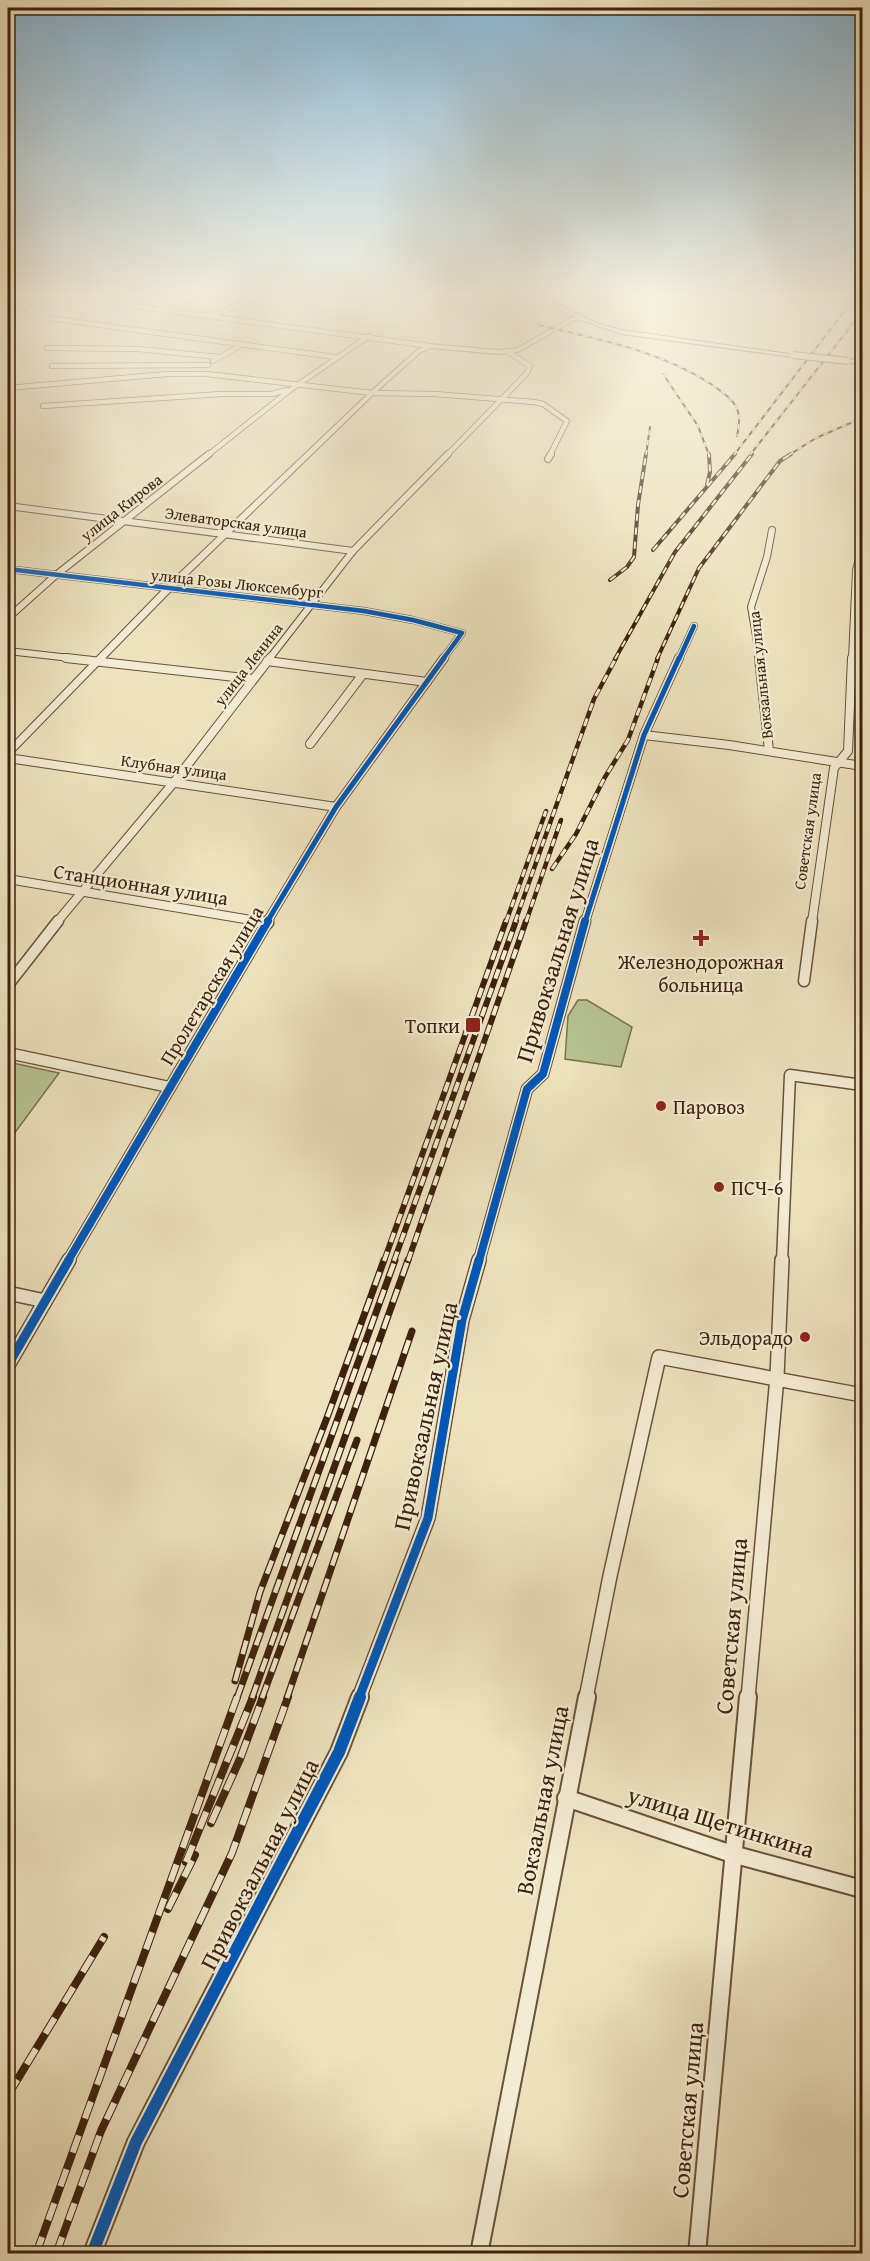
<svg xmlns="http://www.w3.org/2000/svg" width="870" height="2261" font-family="'Gentium Book Plus',serif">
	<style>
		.green { fill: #b7c392; stroke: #7a724f; stroke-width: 1.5 }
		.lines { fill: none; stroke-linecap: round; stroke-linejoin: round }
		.minor-far5-casing { stroke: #6a5138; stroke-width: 6 }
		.minor-far4-casing { stroke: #6a5138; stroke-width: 8 }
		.minor-far3-casing { stroke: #6a5138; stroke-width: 10 }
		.minor-far2-casing { stroke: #6a5138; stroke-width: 13 }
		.minor-far1-casing { stroke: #6a5138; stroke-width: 16 }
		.minor-casing { stroke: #6a5138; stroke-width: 20 }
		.tertiary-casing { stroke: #6a5138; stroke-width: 2 }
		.minor-far5 { stroke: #f3ecd4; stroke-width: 4.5 }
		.minor-far4 { stroke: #f3ecd4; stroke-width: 6 }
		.minor-far3 { stroke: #f3ecd4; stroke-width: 8 }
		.minor-far2 { stroke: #f3ecd4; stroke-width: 10 }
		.minor-far1 { stroke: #f3ecd4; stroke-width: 13 }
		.minor { stroke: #f3ecd4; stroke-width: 16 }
		.tertiary { fill: #f3ecd4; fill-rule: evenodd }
		.rail-far5-casing { stroke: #3e210c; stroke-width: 2 }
		.rail-far4-casing { stroke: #3e210c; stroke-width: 4 }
		.rail-far3-casing { stroke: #3e210c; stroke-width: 4.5 }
		.rail-far2-casing { stroke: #3e210c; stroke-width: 6 }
		.rail-far1-casing { stroke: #3e210c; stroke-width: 7 }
		.rail-casing { stroke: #3e210c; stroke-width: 8 }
		.rail-far5 { stroke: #f3ecd4; stroke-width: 1.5; stroke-dasharray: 5; stroke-linecap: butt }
		.rail-far4 { stroke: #f3ecd4; stroke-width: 2; stroke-dasharray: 7; stroke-linecap: butt }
		.rail-far3 { stroke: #f3ecd4; stroke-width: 3; stroke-dasharray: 8; stroke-linecap: butt }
		.rail-far2 { stroke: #f3ecd4; stroke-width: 4; stroke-dasharray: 10; stroke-linecap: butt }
		.rail-far1 { stroke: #f3ecd4; stroke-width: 4.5; stroke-dasharray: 14; stroke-linecap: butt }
		.rail { stroke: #f3ecd4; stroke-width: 6; stroke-dasharray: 18; stroke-linecap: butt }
		.tertiary-bridge-casing { stroke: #6a5138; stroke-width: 8; stroke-linecap: butt }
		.tertiary-bridge { stroke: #f3ecd4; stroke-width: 6 }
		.cycleway-far4-casing { stroke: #f3ecd4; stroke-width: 7 }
		.cycleway-far3-casing { stroke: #f3ecd4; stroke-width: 8 }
		.cycleway-far2-casing { stroke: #f3ecd4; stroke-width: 11 }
		.cycleway-far1-casing { stroke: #f3ecd4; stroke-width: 13 }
		.cycleway-casing { stroke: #f3ecd4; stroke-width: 16 }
		.cycleway-far4 { stroke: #0057b8; stroke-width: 4.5 }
		.cycleway-far3 { stroke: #0057b8; stroke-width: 5 }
		.cycleway-far2 { stroke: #0057b8; stroke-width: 8 }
		.cycleway-far1 { stroke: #0057b8; stroke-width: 9 }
		.cycleway { stroke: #0057b8; stroke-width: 12 }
		.poi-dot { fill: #8f2418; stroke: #f3ecd4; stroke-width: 2 }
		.labels { text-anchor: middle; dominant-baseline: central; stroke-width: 4.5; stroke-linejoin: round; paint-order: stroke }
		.far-street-label { font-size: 16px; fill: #3e210c; stroke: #f3ecd4 }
		.street-label { font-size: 20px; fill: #3e210c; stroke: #f3ecd4 }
		.poi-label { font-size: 20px; fill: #3e210c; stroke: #f3ecd4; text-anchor: end }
		.near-street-label { font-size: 24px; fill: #3e210c; stroke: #f3ecd4 }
	</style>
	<rect width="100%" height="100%" fill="#ede2bd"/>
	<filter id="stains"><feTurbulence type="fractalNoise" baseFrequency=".00333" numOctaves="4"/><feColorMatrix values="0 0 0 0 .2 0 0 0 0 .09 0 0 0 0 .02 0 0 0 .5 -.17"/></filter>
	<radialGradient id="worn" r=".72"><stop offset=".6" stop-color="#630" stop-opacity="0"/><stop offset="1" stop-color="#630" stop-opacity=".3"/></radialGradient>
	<g class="green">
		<polygon points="578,1000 587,1000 632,1027 621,1067 565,1059 568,1016"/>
		<polygon points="8,1062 59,1073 8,1142"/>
	</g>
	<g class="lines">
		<g class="minor-far5-casing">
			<g id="minor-far5">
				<polyline points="60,296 430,346"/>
				<polyline points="19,307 36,311 48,318 335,357"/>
				<polyline points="8,311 51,296"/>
				<polyline points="211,316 260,296"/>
				<polyline points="47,348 139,349 218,357"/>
				<polyline points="213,361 243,344"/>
				<polyline points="52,366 208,365"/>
				<polyline points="8,388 167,374 207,374 372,393 435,394 534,402 543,404 567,421 550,455"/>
				<polyline points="43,406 221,394 272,394 286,390"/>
				<polyline points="208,455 290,390 369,336"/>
				<polyline points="447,455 527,373 530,366 508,352"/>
			</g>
		</g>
		<g class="minor-far4-casing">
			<g id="minor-far4">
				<polyline points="548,459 551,454"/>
				<polyline points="8,506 353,551"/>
				<polyline points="8,569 364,611 413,620 462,633 443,659"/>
				<polyline points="8,618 56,575 209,454"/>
				<polyline points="8,651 79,659"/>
				<polyline points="269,659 353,551 448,454"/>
				<polyline points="679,659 694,626"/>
				<polyline points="760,659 751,607 767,557 772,530"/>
				<polyline points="852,659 856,570 862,547"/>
			</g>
		</g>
		<g class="minor-far3-casing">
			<g id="minor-far3">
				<polyline points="66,658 253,679"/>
				<polyline points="759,658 769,751"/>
				<polyline points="267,661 427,682"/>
				<polyline points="644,735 729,745 862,766"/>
				<polyline points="310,744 363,674"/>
				<polyline points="8,758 336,807"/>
				<polyline points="8,879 263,922"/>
				<polyline points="57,922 175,781 270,658"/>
				<polyline points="267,922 336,807 444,658"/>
				<polyline points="585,922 644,735 679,658"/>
				<polyline points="812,922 834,768 848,751 852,658"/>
			</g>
		</g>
		<g class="minor-far2-casing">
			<g id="minor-far2">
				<polyline points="254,921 268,923"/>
				<polyline points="804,981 812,921"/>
				<polyline points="8,985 58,921"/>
				<polyline points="8,1053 169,1087"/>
				<polyline points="68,1261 268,921"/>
				<polyline points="479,1261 527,1089 543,1074 585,921"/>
				<polyline points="782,1261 790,1075 862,1085"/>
			</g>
		</g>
		<g class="minor-far1-casing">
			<g id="minor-far1">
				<polyline points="8,1293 45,1301"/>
				<polyline points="8,1365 69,1260"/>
				<polyline points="359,1698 428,1518 462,1320 479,1260"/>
				<polyline points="586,1698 610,1576 659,1357 862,1395"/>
				<polyline points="748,1698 777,1377 782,1260"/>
			</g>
		</g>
		<g class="minor-casing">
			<g id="minor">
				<polyline points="566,1798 732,1854 862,1889"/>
				<polyline points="92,2254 136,2142 339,1752 360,1697"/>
				<polyline points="479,2254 587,1697"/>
				<polyline points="697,2254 748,1697"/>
			</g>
		</g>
		<g class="tertiary-casing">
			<g id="tertiary">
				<polygon points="529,296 537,296 599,324 622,330 796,355 793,357 621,334 581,320 573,321 518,352 498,354 431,348 421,352 374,394 171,591 11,755 8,756 8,748 165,587 370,392 417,350 430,344 498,350 517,348 569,319 575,317"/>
				<polygon points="848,359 862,361 862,365 846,362"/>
			</g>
		</g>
		<use href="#minor-far5" class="minor-far5"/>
		<use href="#minor-far4" class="minor-far4"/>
		<use href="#minor-far3" class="minor-far3"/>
		<use href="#minor-far2" class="minor-far2"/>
		<use href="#minor-far1" class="minor-far1"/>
		<use href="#minor" class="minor"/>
		<use href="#tertiary" class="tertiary"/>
		<g class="rail-far5-casing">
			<g id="rail-far5">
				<polyline points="858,309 862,297"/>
				<path d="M534 324C595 339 657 349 711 384 719 390 730 396 735 405 741 414 739 426 737 436"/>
				<polyline points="663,374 698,426 709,455"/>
				<polyline points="646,455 650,427"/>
				<polyline points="734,455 846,309"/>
				<polyline points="750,455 862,312"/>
				<polyline points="789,455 816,438 862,418"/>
			</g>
		</g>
		<g class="rail-far4-casing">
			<g id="rail-far4">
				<polyline points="707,485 710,472 709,454"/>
				<polyline points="653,550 735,454"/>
				<polyline points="610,580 627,567 634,557 638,505 646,454"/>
				<polyline points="615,659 675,552 752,454"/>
				<polyline points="657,659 699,568 780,461 791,454"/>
			</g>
		</g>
		<g class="rail-far3-casing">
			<g id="rail-far3">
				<polyline points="552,869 576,834 605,777 628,740 658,658"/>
				<polyline points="506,922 546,811"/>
				<polyline points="515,922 594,699 616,658"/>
				<polyline points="526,922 561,820"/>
			</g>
		</g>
		<g class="rail-far2-casing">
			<g id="rail-far2">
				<polyline points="384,1261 506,921"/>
				<polyline points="394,1261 516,921"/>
				<polyline points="408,1261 526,921"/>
			</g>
		</g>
		<g class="rail-far1-casing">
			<g id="rail-far1">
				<polyline points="235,1681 260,1592 328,1415 384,1260"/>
				<polyline points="237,1698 395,1260"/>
				<polyline points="252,1698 408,1260"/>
				<polyline points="262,1698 357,1440"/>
				<polyline points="287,1698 412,1331"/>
			</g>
		</g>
		<g class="rail-casing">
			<g id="rail">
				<polyline points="211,1823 240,1759 263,1697"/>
				<polyline points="186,1862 253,1697"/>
				<polyline points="168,1909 195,1855"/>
				<polyline points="8,2095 104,1937"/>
				<polyline points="36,2254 237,1697"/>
				<polyline points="56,2254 101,2131 232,1853 288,1697"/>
			</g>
		</g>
		<use href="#rail-far5" class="rail-far5"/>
		<use href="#rail-far4" class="rail-far4"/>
		<use href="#rail-far3" class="rail-far3"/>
		<use href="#rail-far2" class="rail-far2"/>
		<use href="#rail-far1" class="rail-far1"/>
		<use href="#rail" class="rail"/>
		<g class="tertiary-bridge-casing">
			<polyline id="tertiary-bridge" points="793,355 848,361"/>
		</g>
		<use href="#tertiary-bridge" class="tertiary-bridge"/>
		<g class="cycleway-far4-casing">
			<g id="cycleway-far4">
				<polyline points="8,569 364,611 413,620 462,633 443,659"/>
				<polyline points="679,659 694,626"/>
			</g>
		</g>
		<g class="cycleway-far3-casing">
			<g id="cycleway-far3">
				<polyline points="267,922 336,807 444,658"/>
				<polyline points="585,922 644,735 679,658"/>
			</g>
		</g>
		<g class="cycleway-far2-casing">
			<g id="cycleway-far2">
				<polyline points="68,1261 268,921"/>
				<polyline points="479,1261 527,1089 543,1074 585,921"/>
			</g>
		</g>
		<g class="cycleway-far1-casing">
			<g id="cycleway-far1">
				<polyline points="8,1365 69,1260"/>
				<polyline points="359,1698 428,1518 462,1320 479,1260"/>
			</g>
		</g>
		<g class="cycleway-casing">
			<polyline id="cycleway" points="92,2254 136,2142 339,1752 360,1697"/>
		</g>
		<use href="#cycleway-far4" class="cycleway-far4"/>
		<use href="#cycleway-far3" class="cycleway-far3"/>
		<use href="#cycleway-far2" class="cycleway-far2"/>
		<use href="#cycleway-far1" class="cycleway-far1"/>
		<use href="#cycleway" class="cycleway"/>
	</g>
	<linearGradient id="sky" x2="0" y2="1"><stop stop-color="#89b7d5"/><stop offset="0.48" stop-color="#f7f2e1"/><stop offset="1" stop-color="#f7f2e1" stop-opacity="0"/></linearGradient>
	<rect width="870" height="613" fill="url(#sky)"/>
	<g class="poi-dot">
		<path d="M698 929h6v6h6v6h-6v6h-6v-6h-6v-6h6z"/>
		<rect x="465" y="1017" width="16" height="16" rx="3"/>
		<circle cx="661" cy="1106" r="6"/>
		<circle cx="719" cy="1187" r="6"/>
		<circle cx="805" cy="1337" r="6"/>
	</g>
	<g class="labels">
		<g class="far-street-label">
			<text transform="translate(121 507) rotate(-38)">улица Кирова</text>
			<text transform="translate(236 522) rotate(8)">Элеваторская улица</text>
			<text transform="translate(237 583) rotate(6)">улица Розы Люксембург</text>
			<text transform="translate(248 664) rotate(-52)">улица Ленина</text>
			<text transform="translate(760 675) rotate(-96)">Вокзальная улица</text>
			<text transform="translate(174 767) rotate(8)">Клубная улица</text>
			<text transform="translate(807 831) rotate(-82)">Советская улица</text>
		</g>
		<g class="street-label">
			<text transform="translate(141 884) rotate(9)">Станционная улица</text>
			<text transform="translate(211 985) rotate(-59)">Пролетарская улица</text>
		</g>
		<g class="poi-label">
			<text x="701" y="961" text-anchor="middle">Железнодорожная<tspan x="701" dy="23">больница</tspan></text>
			<text x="460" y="1025">Топки</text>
			<text x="673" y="1106" text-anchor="start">Паровоз</text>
			<text x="731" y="1187" text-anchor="start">ПСЧ-6</text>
			<text x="793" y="1337">Эльдорадо</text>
		</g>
		<g class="near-street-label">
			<text transform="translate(557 950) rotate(-73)">Привокзальная улица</text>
			<text transform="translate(425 1416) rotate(-78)">Привокзальная улица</text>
			<text transform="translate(731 1626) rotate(-85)">Советская улица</text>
			<text transform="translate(542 1800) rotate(-79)">Вокзальная улица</text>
			<text transform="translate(721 1822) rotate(17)">улица Щетинкина</text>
			<text transform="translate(259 1864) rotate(-63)">Привокзальная улица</text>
			<text transform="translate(687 2110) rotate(-85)">Советская улица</text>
		</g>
	</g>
	<rect width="870" height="2261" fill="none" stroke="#ede2bd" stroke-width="30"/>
	<rect x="9" y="9" width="852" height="2243" fill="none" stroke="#3e210c" stroke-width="3"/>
	<rect x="15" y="15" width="840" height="2231" fill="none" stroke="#3e210c" stroke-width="1.5"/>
	<rect width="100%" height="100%" filter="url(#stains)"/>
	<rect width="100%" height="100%" fill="url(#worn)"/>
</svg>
